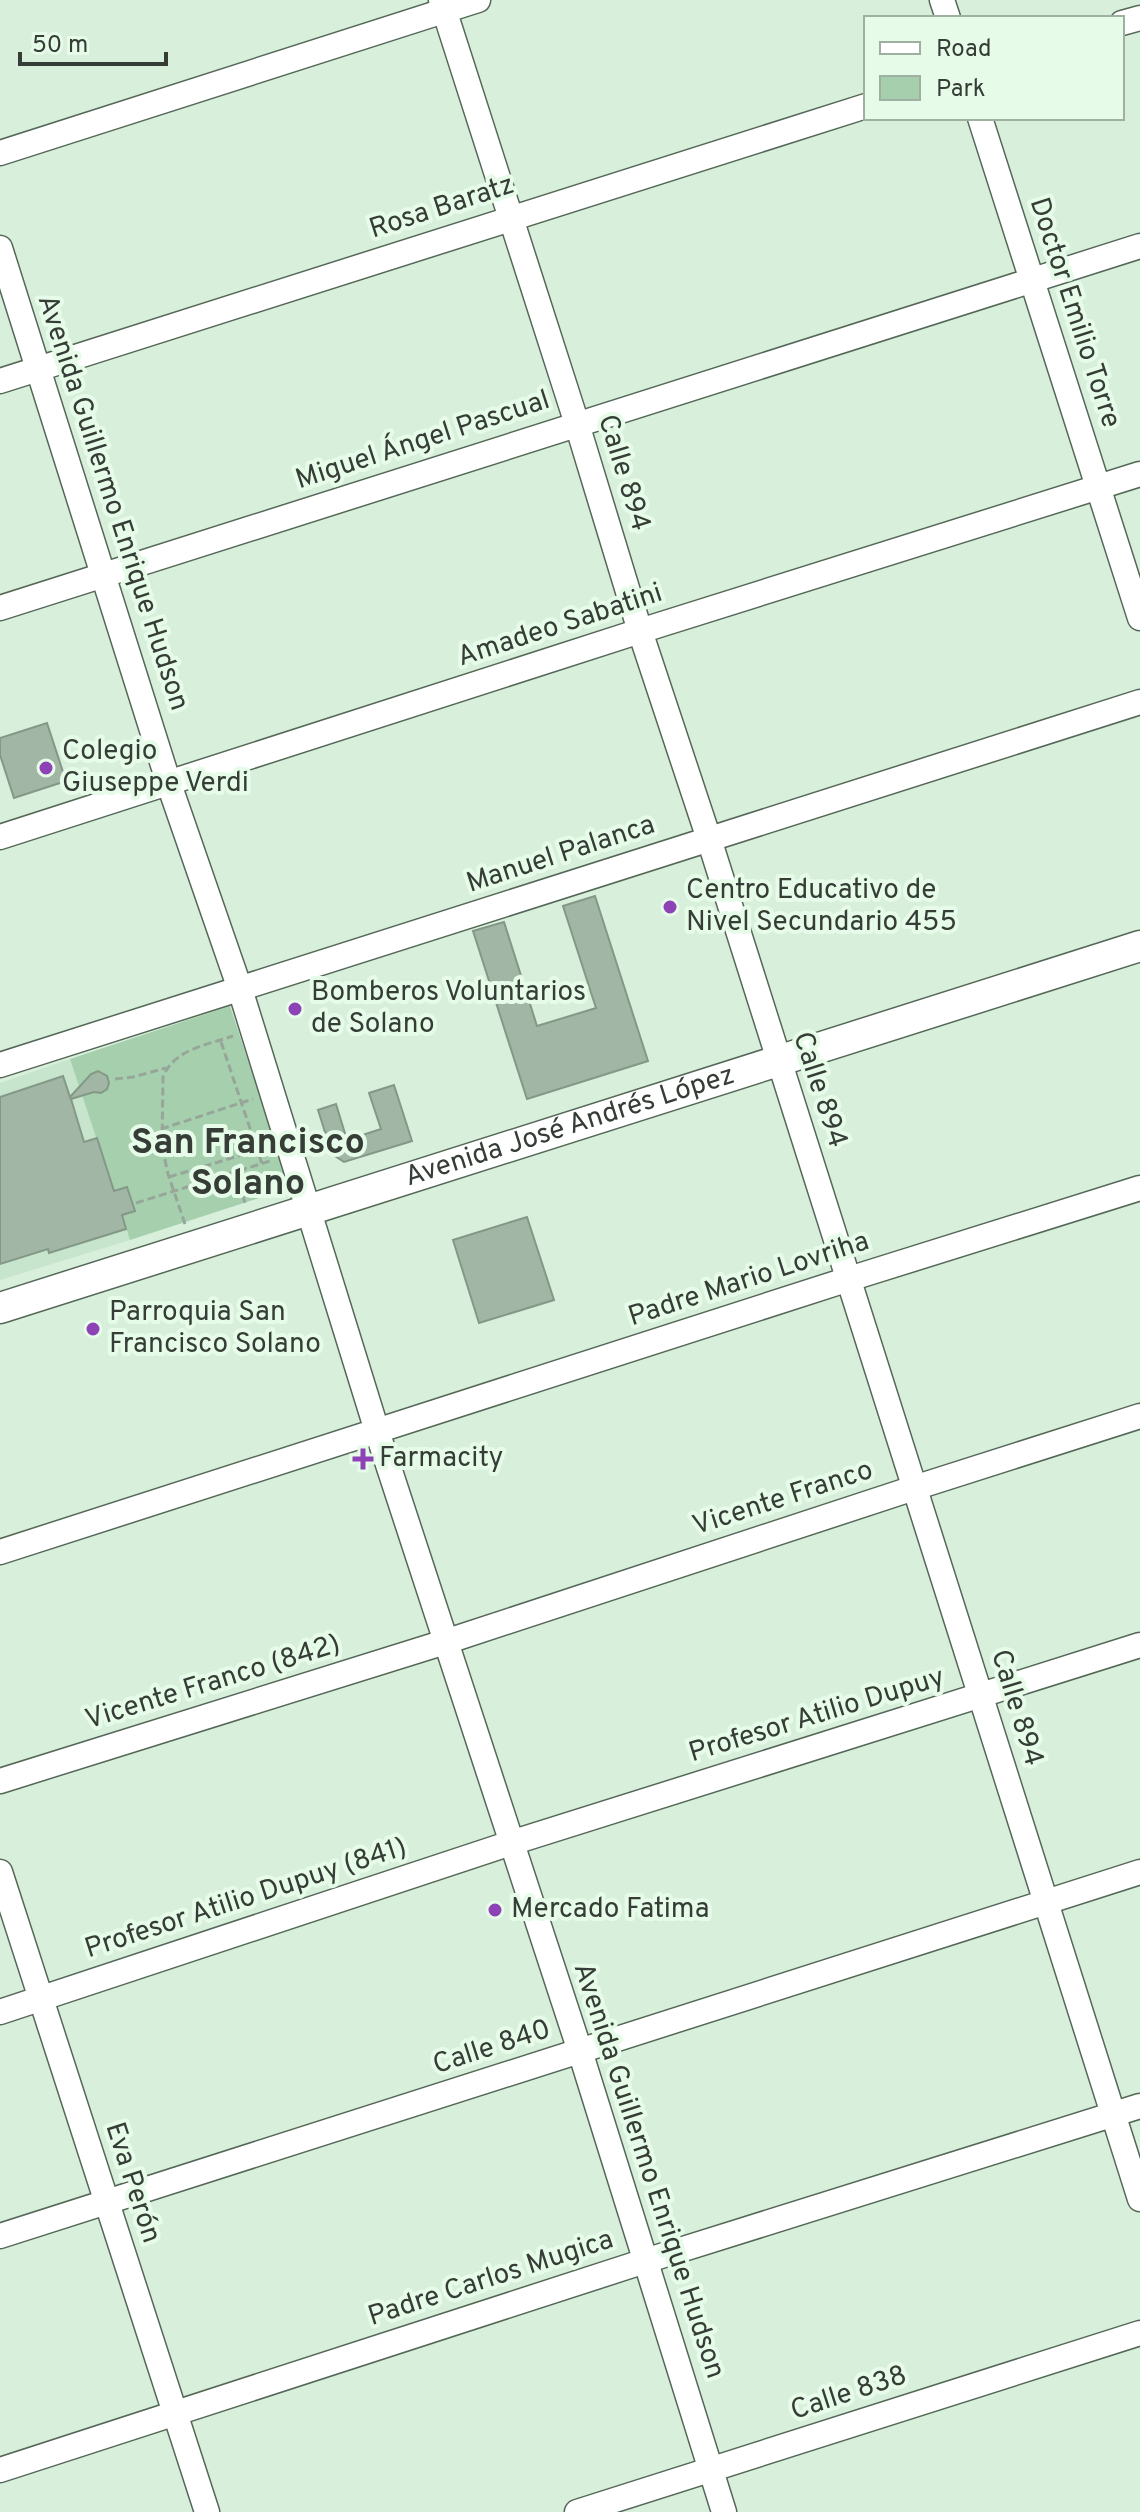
<svg xmlns="http://www.w3.org/2000/svg" width="1140" height="2512" font-family="Overpass,sans-serif">
	<style>
		.built { fill: #c7e4cc }
		.green { fill: #a6cfae }
		.building { fill: #a1b6a4; stroke: #849887; stroke-width: 2 }
		.lines { fill: none; stroke-linecap: round; stroke-linejoin: round }
		.minor-casing { stroke: #556858; stroke-width: 27 }
		.major-casing { stroke: #556858; stroke-width: 33 }
		.path { stroke: #96a698; stroke-width: 3; stroke-dasharray: 8 4; stroke-linecap: butt }
		.minor { stroke: #fff; stroke-width: 24 }
		.major { stroke: #fff; stroke-width: 30 }
		.poi-dot { fill: #8d43b5; stroke: #e6fce9; stroke-width: 3 }
		.labels { text-anchor: middle; dominant-baseline: central; stroke-width: 8; stroke-linejoin: round; paint-order: stroke }
		.street-label { font-size: 28px; fill: #353d36; stroke: #e6fce9 }
		.poi-label { font-size: 28px; fill: #353d36; stroke: #e6fce9; text-anchor: start }
		.district-label { font-size: 36px; font-weight: bold; fill: #353d36; stroke: #e6fce9 }
	</style>
	<rect width="100%" height="100%" fill="#d8efdc"/>
	<polygon class="built" points="70,1059 130,1240 0,1280 0,1083"/>
	<polygon class="green" points="230,1006 290,1188 130,1240 70,1059"/>
	<g class="building">
		<polygon points="47,723 66,781 14,798 0,755 0,738"/>
		<polygon points="595,896 648,1061 527,1099 473,931 504,922 537,1026 596,1008 563,906"/>
		<polygon points="98,1071 107,1076 109,1083 107,1089 101,1093 94,1092 71,1099 84,1142 97,1138 114,1191 127,1187 135,1211 122,1215 126,1229 49,1253 48,1249 0,1264 0,1097 63,1076 70,1097 91,1074"/>
		<polygon points="394,1085 412,1141 344,1162 332,1154 318,1110 336,1104 347,1140 381,1129 369,1093"/>
		<polygon points="527,1217 554,1300 479,1323 453,1240"/>
	</g>
	<g class="lines">
		<g class="minor-casing">
			<g id="minor">
				<polyline points="441,0 577,424 640,631 709,839 1140,2199"/>
				<polyline points="942,0 948,18"/>
				<polyline points="1122,23 1140,18"/>
				<polyline points="980,118 1140,618"/>
				<polyline points="0,153 478,0"/>
				<polyline points="0,248 169,784 240,989 377,1431 580,2051 724,2512"/>
				<polyline points="0,381 866,106"/>
				<polyline points="0,608 1140,246"/>
				<polyline points="0,837 640,631 1140,474"/>
				<polyline points="0,1065 1140,702"/>
				<polyline points="0,1552 849,1279 1140,1188"/>
				<polyline points="0,1781 445,1642 914,1488 1140,1416"/>
				<polyline points="0,1872 207,2512"/>
				<polyline points="0,2012 511,1843 1140,1645"/>
				<polyline points="0,2236 1140,1872"/>
				<polyline points="0,2470 645,2261 1140,2106"/>
				<polyline points="577,2512 1140,2333"/>
			</g>
		</g>
		<g class="major-casing">
			<g id="major">
				<path id="s1" d="M0 1308 1140 946"/>
			</g>
		</g>
		<g class="path">
			<polyline points="221,1042 262,1164"/>
			<polyline points="115,1079 133,1077 166,1068"/>
			<polyline points="161,1129 253,1099"/>
			<polyline points="236,1172 245,1203"/>
			<polyline points="169,1177 268,1147"/>
			<polyline points="136,1203 270,1161"/>
			<path d="M185 1224 168 1174 162 1146 163 1077C174 1049 207 1045 233 1036"/>
		</g>
		<use href="#minor" class="minor"/>
		<use href="#major" class="major"/>
	</g>
	<g class="poi-dot">
		<circle cx="46" cy="768" r="8"/>
		<circle cx="670" cy="907" r="8"/>
		<circle cx="295" cy="1009" r="8"/>
		<circle cx="93" cy="1329" r="8"/>
		<path d="M359 1447h8v8h8v8h-8v8h-8v-8h-8v-8h8z"/>
		<circle cx="495" cy="1910" r="8"/>
	</g>
	<g class="labels">
		<g class="street-label">
			<text transform="translate(442 208) rotate(-18)">Rosa Baratz</text>
			<text transform="translate(1074 313) rotate(72)">Doctor Emilio Torre</text>
			<text transform="translate(423 441) rotate(-18)">Miguel Ángel Pascual</text>
			<text transform="translate(623 473) rotate(73)">Calle 894</text>
			<text transform="translate(112 503) rotate(72)">Avenida Guillermo Enrique Hudson</text>
			<text transform="translate(560 626) rotate(-18)">Amadeo Sabatini</text>
			<text transform="translate(561 855) rotate(-18)">Manuel Palanca</text>
			<text transform="translate(819 1090) rotate(72)">Calle 894</text>
			<text stroke="none"><textPath href="#s1" startOffset="598">Avenida José Andrés López</textPath></text>
			<text transform="translate(749 1280) rotate(-18)">Padre Mario Lovriha</text>
			<text transform="translate(783 1499) rotate(-18)">Vicente Franco</text>
			<text transform="translate(213 1683) rotate(-17)">Vicente Franco (842)</text>
			<text transform="translate(1016 1708) rotate(73)">Calle 894</text>
			<text transform="translate(817 1716) rotate(-17)">Profesor Atilio Dupuy</text>
			<text transform="translate(246 1899) rotate(-18)">Profesor Atilio Dupuy (841)</text>
			<text transform="translate(492 2048) rotate(-18)">Calle 840</text>
			<text transform="translate(648 2171) rotate(72)">Avenida Guillermo Enrique Hudson</text>
			<text transform="translate(132 2183) rotate(72)">Eva Perón</text>
			<text transform="translate(491 2279) rotate(-18)">Padre Carlos Mugica</text>
			<text transform="translate(849 2394) rotate(-18)">Calle 838</text>
		</g>
		<g class="poi-label">
			<text x="62" y="752">Colegio<tspan x="62" dy="32">Giuseppe Verdi</tspan></text>
			<text x="686" y="891">Centro Educativo de<tspan x="686" dy="32">Nivel Secundario 455</tspan></text>
			<text x="311" y="993">Bomberos Voluntarios<tspan x="311" dy="32">de Solano</tspan></text>
			<text x="109" y="1313">Parroquia San<tspan x="109" dy="32">Francisco Solano</tspan></text>
			<text x="379" y="1459">Farmacity</text>
			<text x="511" y="1910">Mercado Fatima</text>
		</g>
		<g class="district-label">
			<text x="248" y="1144">San Francisco<tspan x="248" dy="41">Solano</tspan></text>
		</g>
	</g>
	<rect x="864" y="16" width="260" height="104" fill="#e6fce9" stroke="#9fb0a1" stroke-width="2"/>
	<rect x="880" y="42" width="40" height="12" fill="#ffffff" stroke="#9fb0a1" stroke-width="2"/>
	<text x="936" y="56" font-size="24" fill="#353d36">Road</text>
	<rect x="880" y="76" width="40" height="24" fill="#a6cfae" stroke="#9fb0a1" stroke-width="2"/>
	<text x="936" y="96" font-size="24" fill="#353d36">Park</text>
	<path d="M20 52v12h146v-12" fill="none" stroke="#353d36" stroke-width="4"/>
	<text x="32" y="52" font-size="24" fill="#353d36" stroke="#e6fce9" stroke-width="6" paint-order="stroke">50 m</text>
</svg>
